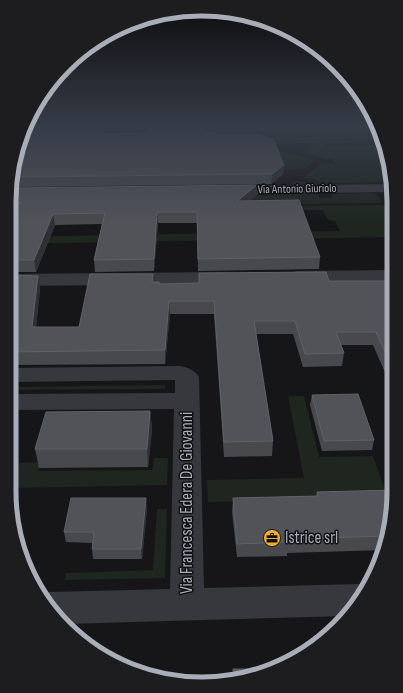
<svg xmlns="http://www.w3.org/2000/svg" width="403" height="693" font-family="'Sofia Sans Condensed',sans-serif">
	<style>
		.green { fill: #1e261f }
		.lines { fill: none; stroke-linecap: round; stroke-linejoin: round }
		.path { stroke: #3d3f44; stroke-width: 1.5; stroke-dasharray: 1 1.5; stroke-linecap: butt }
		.minor { fill: #37383d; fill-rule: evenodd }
		.tertiary { fill: #37383d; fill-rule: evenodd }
		.wall { fill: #47494d }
		.shaded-wall { fill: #2f3033 }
		.building { fill: #525359; stroke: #5f6168 }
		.labels { text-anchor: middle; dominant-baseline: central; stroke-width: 3; stroke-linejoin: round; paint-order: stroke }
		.far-street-label { font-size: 12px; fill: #a8adb8; stroke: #111113 }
		.near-street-label { font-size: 17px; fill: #a8adb8; stroke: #111113 }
		.near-poi-label { font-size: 17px; fill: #a8adb8; stroke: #111113; text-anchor: start }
		.rim { fill: none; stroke: #a8adb8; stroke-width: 5 }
	</style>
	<rect width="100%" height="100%" fill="#161618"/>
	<g class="green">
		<polygon points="26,126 375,126 378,137 345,139 323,143 325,146 380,145 392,182 292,184 295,181 319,183 317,180 303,178 323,162 335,164 333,160 303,153 315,143 231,140 19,140"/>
		<polygon points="273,150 315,160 304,169 281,170"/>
		<polygon points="371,193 377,194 382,203 180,206 179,196 318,194 320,198 331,198 333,197 331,194"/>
		<polygon points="383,205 394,220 394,237 9,244 9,237 340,231 335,221 328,220 323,210 300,210 298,206"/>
		<polygon points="165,385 165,389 9,390 9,387"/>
		<polygon points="288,396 304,396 319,457 373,456 388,498 208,502 207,480 304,478"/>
		<polygon points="154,458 168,458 167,485 12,488 19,463 41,462 39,471 152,470"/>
		<polygon points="157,509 167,509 165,578 65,580 66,573 153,570"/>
	</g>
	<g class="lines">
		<g class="path">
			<polyline points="209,126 217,133 228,136"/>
			<path d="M271 139C307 139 341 141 375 127"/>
			<polyline points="273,143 379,141"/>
		</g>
		<g class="minor">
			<polygon points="394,270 394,282 297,283 290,281 288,277 290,273 297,271"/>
			<polygon points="228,272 235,274 237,278 235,282 228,284 9,286 9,274"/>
			<path d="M181 366C189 368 194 370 199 377L204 588 360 584 367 587 362 598 346 616 65 624 49 609 41 594 48 592 170 589 174 409 9 410V394L175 393V380L9 382V368Z"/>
		</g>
		<polygon class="tertiary" points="392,184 393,192 226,194 221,193 219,190 221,187 226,186"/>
	</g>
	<g class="wall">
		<polygon points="26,126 109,126 106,134 204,132 217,135 283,174 271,184 10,187 19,139"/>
		<polygon points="9,189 257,195 250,200 320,257 319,269 198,271 197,223 158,223 154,271 95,272 94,260 102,224 55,225 36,272 9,272"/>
		<polygon points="389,226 394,226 394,249 386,237"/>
		<polygon points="9,275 40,288 36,327 79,327 153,282 160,284 329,281 394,295 394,393 373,345 341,345 344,353 342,366 303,367 293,334 256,334 273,441 272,456 224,457 214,314 170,314 165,364 9,365"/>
		<polygon points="312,395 374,440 372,450 322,451 310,405"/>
		<polygon points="150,411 152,429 148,467 39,468 35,449"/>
		<polygon points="317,492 394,504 384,550 287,553 287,556 237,557 232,512 233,498 316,496"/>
		<polygon points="147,508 142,559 93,559 92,549 93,543 66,542 64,532"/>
	</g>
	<g class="shaded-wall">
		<polygon points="105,126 109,126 103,143 102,134"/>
		<polygon points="284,165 283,174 271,184 272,174"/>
		<polygon points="257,185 257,195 237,211 237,201"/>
		<polygon points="157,212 158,223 154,271 154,259"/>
		<polygon points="53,214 55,225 36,272 34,260"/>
		<polygon points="38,276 40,288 35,340 32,327"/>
		<polygon points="169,301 170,314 165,364 165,350"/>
		<polygon points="150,411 152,429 148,467 147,449"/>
		<polygon points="14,498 18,512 14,524 11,506"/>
		<polygon points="146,498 147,508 142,559 141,549"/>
	</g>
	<g class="building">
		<polygon points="26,126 105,126 102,134 146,133 148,126 204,126 204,132 216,132 217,135 260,135 273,139 284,165 272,174 12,177 19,139"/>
		<polygon points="257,185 237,201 299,200 320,257 198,259 197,212 157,212 154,259 94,260 105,213 53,214 34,260 9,260 9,204 22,203 9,198 10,188"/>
		<polygon points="389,226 394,226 394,233"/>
		<polygon points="326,272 329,281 386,281 394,295 394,371 376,332 336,332 344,353 305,354 295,321 254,321 273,441 224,442 214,301 169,301 165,350 9,352 9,275 38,276 32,327 79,327 90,274 153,274 152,282 159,282 160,284 199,283 199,273"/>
		<polygon points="358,394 374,440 324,441 312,395"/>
		<polygon points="150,411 147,449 35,449 46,412"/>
		<polygon points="394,490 394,504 387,536 288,539 288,542 237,544 233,498 318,496 317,492"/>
		<polygon points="10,498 14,498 11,506"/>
		<polygon points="71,498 146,498 141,549 92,549 94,532 64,532"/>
		<polygon points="233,669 276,669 234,679"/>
	</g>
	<linearGradient id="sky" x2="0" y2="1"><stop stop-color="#0c0c0d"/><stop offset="0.57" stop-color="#363c48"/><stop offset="1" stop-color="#363c48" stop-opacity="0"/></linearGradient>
	<rect width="403" height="223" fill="url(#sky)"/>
	<defs>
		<g id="office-disc" transform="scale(0.9)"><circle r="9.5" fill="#f2b134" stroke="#111113"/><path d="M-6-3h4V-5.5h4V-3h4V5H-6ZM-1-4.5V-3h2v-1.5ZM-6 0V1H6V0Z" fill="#111"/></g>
	</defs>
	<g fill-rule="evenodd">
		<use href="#office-disc" x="272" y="538"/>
	</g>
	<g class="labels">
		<g class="far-street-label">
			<text transform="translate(297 189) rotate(-1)">Via Antonio Giuriolo</text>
		</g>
		<g class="near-street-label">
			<text transform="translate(187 503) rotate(-90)">Via Francesca Edera De Giovanni</text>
		</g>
		<g class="near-poi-label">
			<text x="285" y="538">Istrice srl</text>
		</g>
	</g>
	<path d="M0 0H403V693H0ZM201 16H202A185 185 0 0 1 387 201V492A185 185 0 0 1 202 677H201A185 185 0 0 1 16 492V201A185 185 0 0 1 201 16Z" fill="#1d1d20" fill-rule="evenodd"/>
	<path class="rim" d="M201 16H202A185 185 0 0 1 387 201V492A185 185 0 0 1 202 677H201A185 185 0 0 1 16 492V201A185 185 0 0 1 201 16Z"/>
</svg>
